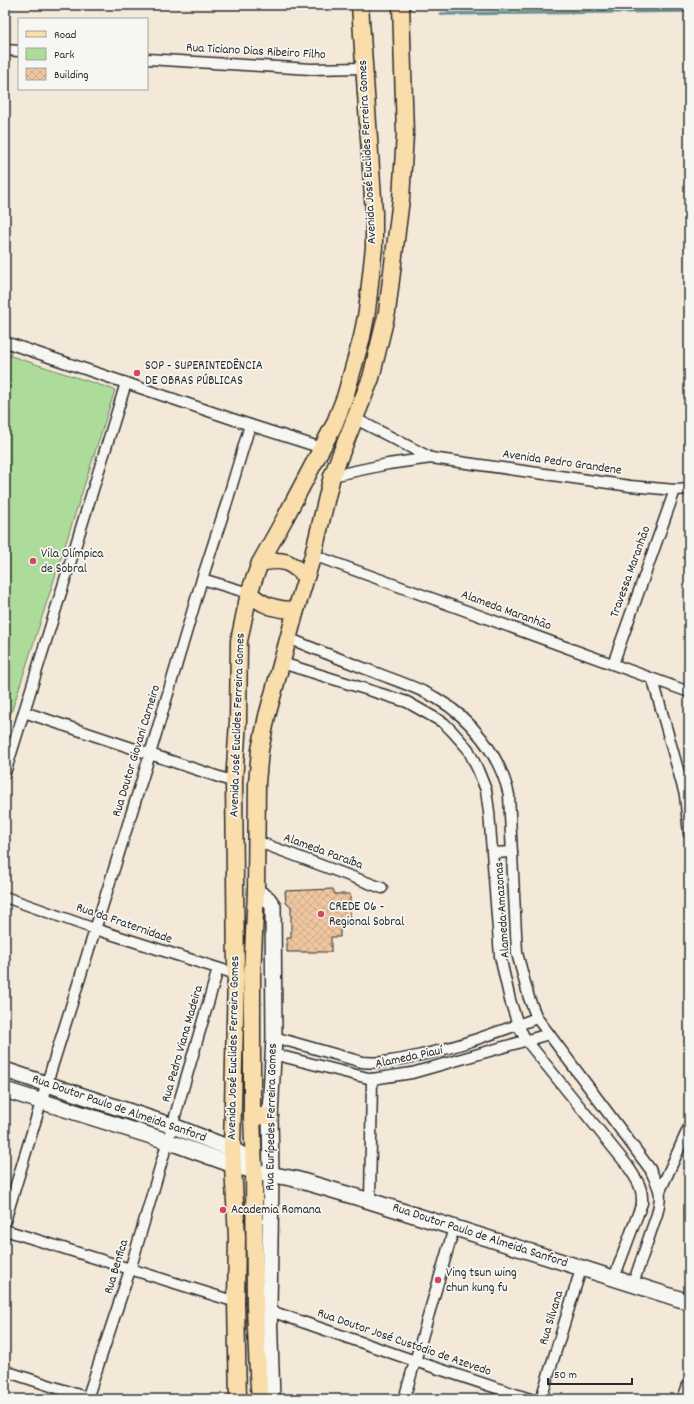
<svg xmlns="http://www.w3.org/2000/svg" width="694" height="1404" font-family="Dekko,sans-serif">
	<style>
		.park { fill: #acdb9a; stroke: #6c8362 }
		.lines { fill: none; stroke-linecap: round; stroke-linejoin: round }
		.stream { stroke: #659699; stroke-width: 3.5 }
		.building { fill: url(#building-cross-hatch); stroke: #2b2b2b }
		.street-casing { stroke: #2b2b2b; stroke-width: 13 }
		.secondary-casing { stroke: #2b2b2b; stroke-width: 18 }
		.primary-casing { stroke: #2b2b2b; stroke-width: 19 }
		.street { stroke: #f6f6f2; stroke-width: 10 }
		.secondary { stroke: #f6f6f2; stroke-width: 15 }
		.primary { stroke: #f9ddab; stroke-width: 16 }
		.poi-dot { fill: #d1495b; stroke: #f6f6f2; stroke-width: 1.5 }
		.labels { text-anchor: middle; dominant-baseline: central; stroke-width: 3.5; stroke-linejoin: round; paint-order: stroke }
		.street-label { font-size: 13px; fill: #2b2b2b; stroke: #f6f6f2 }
		.poi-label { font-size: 13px; fill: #2b2b2b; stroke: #f6f6f2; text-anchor: start }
	</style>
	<defs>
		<pattern id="building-cross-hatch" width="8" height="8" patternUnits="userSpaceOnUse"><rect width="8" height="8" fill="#efc69f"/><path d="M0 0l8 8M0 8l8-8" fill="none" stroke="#cdaa89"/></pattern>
	</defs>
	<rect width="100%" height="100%" fill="#f4e8d9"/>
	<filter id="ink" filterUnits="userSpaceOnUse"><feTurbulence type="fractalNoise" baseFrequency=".025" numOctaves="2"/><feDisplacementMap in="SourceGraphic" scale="8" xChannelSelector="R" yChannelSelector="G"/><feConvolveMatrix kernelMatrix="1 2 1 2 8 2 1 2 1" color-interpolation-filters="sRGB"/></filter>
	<g filter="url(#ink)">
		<polygon class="park" points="5,354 115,390 5,732"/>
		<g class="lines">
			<polyline class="stream" points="441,14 689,11"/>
		</g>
		<polygon class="building" points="333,889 335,894 350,894 350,921 340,921 340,937 331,937 331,952 287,952 287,938 291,938 291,906 286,903 285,891"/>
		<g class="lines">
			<g class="street-casing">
				<g id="street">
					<polyline points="5,50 19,51"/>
					<polyline points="147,59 311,69 363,68"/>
					<polyline points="5,342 250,425 322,448"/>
					<polyline points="354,418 431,458"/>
					<polyline points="332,476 388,464 431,458 630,486 675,490 689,489"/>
					<polyline points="313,555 689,692"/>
					<polyline points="202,579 249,593"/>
					<path d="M288 638C317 650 345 661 374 672 394 680 417 687 436 698 471 718 500 755 509 795L517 953 529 998 537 1018 650 1169C659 1189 663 1191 657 1214L633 1284"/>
					<path d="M282 663 407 702 444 723 452 731 468 749 478 770 486 790 489 812 500 956 510 1000 518 1025 526 1040 627 1165C636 1179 643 1186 642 1203L614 1278"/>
					<polyline points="613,664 675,490"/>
					<polyline points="653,680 685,795 689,834"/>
					<polyline points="24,712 234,782"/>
					<polyline points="5,773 126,383"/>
					<polyline points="256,841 382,888"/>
					<polyline points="493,853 512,852"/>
					<polyline points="5,897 95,929 236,974"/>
					<path d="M274 1037 362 1062C380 1064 399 1060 417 1056 458 1047 497 1032 537 1018"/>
					<polyline points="273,1054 372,1079 412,1073 549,1034"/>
					<polyline points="660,1191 689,1127"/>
					<polyline points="370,1201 372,1079"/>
					<polyline points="5,1221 47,1083 150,754 202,579 226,505 250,425"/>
					<polyline points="5,1230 236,1302"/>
					<polyline points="265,1309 415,1361 530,1399"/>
					<polyline points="5,1371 91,1399"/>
					<polyline points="87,1399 130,1270 218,969"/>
					<polyline points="404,1399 454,1228"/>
					<polyline points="541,1399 581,1269"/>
					<polyline points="683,1399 689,1382"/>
				</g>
			</g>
			<g class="secondary-casing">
				<g id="secondary">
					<polyline points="256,891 268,899 273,906 274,1037 270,1116 271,1175 269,1310 272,1399"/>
					<polyline points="5,1070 173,1126 232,1149 254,1162"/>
					<polyline points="5,1090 167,1141 233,1165 254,1171 295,1179 370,1201 689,1302"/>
				</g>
			</g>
			<g class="primary-casing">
				<g id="primary">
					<path d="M260 563C282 558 290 561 306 577"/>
					<path d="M249 593C263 606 277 610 296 610"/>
					<polyline points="252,1116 270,1116"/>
					<polyline points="238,1399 236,1302 237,1237 232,1149 236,974 234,782 238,721 239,641 249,593 260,563 285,518 334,425 345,397 362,337 367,311 374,247 374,213 360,5"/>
					<polyline points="260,1399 258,1374 255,1306 254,1171 252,1116 252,976 256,891 257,783 260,750 267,716 296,610 313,555 332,476 371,378 387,312 401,199 405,134 401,5"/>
				</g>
			</g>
			<use href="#street" class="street"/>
			<use href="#secondary" class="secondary"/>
			<use href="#primary" class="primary"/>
		</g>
	</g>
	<g class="poi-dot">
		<circle cx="137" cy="373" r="4"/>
		<circle cx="33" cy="561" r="4"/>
		<circle cx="321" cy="914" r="4"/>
		<circle cx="223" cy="1210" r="4"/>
		<circle cx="438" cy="1280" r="4"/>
	</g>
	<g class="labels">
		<g class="street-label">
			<text transform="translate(256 52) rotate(3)">Rua Ticiano Dias Ribeiro Filho</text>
			<text transform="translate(368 152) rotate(-93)">Avenida José Euclides Ferreira Gomes</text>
			<text transform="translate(562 463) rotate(8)">Avenida Pedro Grandene</text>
			<text transform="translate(631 572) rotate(-70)">Travessa Maranhão</text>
			<text transform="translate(506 611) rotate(20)">Alameda Maranhão</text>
			<text transform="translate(238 725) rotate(-88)">Avenida José Euclides Ferreira Gomes</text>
			<text transform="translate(137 751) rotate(-73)">Rua Doutor Giovani Carneiro</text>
			<text transform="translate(323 852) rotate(20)">Alameda Paraíba</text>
			<text transform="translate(503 910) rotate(-94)">Alameda Amazonas</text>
			<text transform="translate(124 924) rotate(19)">Rua da Fraternidade</text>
			<text transform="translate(183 1044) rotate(-74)">Rua Pedro Viana Madeira</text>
			<text transform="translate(234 1048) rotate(-89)">Avenida José Euclides Ferreira Gomes</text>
			<text transform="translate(409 1058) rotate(-12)">Alameda Piauí</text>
			<text transform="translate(119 1109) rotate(19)">Rua Doutor Paulo de Almeida Sanford</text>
			<text transform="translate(272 1117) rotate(-89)">Rua Eurípedes Ferreira Gomes</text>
			<text transform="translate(480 1236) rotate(18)">Rua Doutor Paulo de Almeida Sanford</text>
			<text transform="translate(117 1267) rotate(-73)">Rua Benfica</text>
			<text transform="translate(552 1318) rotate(-73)">Rua Silvana</text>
			<text transform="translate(404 1343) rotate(19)">Rua Doutor José Custódio de Azevedo</text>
		</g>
		<g class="poi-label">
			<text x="145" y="366">SOP - SUPERINTEDÊNCIA<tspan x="145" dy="15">DE OBRAS PÚBLICAS</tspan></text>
			<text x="41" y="554">Vila Olímpica<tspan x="41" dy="15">de Sobral</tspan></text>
			<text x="329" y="907">CREDE 06 -<tspan x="329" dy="15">Regional Sobral</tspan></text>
			<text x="231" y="1210">Academia Romana</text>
			<text x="446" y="1273">Ving tsun wing<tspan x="446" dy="15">chun kung fu</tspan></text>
		</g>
	</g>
	<rect width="694" height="1404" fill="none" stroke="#f6f6f2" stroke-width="20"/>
	<rect x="10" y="10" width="674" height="1384" fill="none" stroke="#2b2b2b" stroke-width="1.5" filter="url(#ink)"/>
	<rect x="18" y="18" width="130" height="72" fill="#f6f6f2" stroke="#a5a5a2"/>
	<rect x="26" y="31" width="20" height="6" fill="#f9ddab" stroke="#a5a5a2"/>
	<text x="54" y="38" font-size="12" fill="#2b2b2b">Road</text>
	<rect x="26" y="48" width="20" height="12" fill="#acdb9a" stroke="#a5a5a2"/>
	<text x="54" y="58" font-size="12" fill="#2b2b2b">Park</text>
	<rect x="26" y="68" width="20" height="12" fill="url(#building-cross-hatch)" stroke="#a5a5a2"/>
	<text x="54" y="78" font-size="12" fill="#2b2b2b">Building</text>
	<path d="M548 1378v6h84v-6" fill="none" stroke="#2b2b2b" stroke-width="2"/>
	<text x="554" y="1378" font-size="12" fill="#2b2b2b" stroke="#f6f6f2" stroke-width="3" paint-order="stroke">50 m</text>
</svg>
